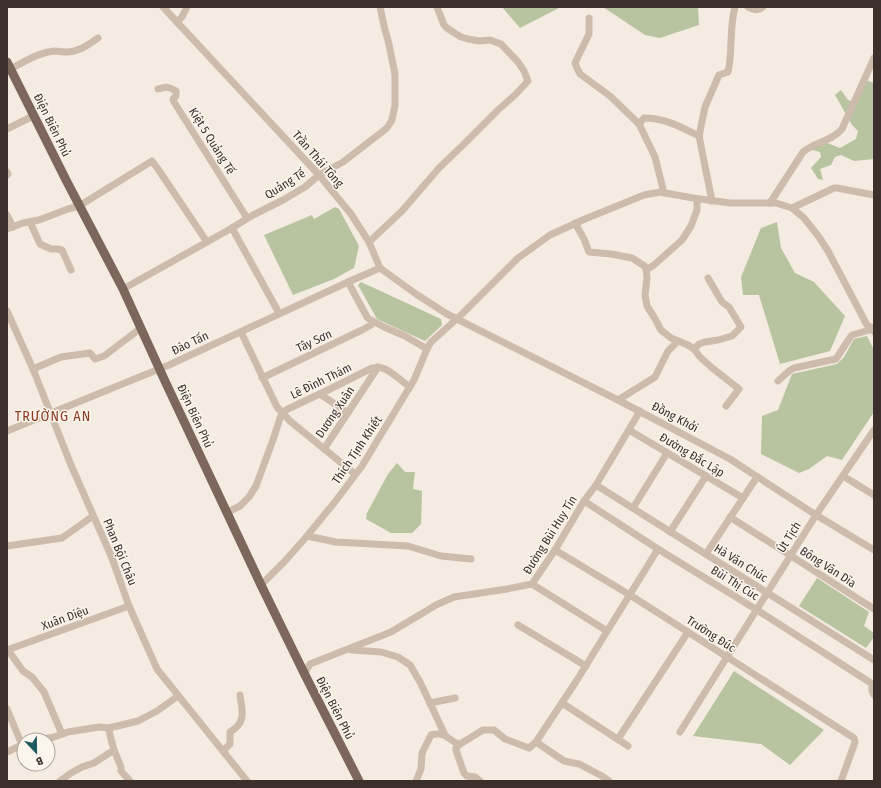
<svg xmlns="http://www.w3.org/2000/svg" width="881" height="788" font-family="'Fira Sans Condensed',sans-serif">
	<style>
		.green { fill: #b8c4a0 }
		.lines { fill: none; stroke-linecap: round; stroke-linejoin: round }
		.minor { stroke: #cdbbac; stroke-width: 7 }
		.major { stroke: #7d675c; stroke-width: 9 }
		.labels { text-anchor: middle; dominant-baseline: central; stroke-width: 3; stroke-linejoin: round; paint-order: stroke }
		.street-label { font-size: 12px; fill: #3b302b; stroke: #fbf5ee }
		.quarter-label { font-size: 14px; letter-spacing: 1px; fill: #8c3b22; stroke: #fbf5ee }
	</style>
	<rect width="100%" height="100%" fill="#f4ebe1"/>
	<g class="green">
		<polygon points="502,7 561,7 520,28"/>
		<polygon points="603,7 698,7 699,25 660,38 645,35"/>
		<polygon points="862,79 874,83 874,159 854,161 841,155 835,157 831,165 820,169 823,180 818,179 811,168 821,157 820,152 812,150 812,142 822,141 840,148 856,139 858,131 852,125 835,95 841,90 848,100 854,102"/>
		<polygon points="335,207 339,209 359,246 354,268 334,279 293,295 264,235 312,215 314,219"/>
		<polygon points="777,222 781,248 795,273 814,282 845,316 830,351 780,364 759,295 743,295 741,277 761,228"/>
		<polygon points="361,282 441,319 442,325 425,341 377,319 358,285"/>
		<polygon points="867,336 874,350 874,412 842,460 827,456 809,469 799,473 761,454 762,416 778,410 792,374 837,364 844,357 854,339"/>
		<polygon points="397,463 405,472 415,472 413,489 422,491 421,524 412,533 391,533 366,519 367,513 388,474"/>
		<polygon points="817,578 869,612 864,626 874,633 874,637 866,648 799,606"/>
		<polygon points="734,671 824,730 790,765 761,744 693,736"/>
	</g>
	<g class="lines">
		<g class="minor">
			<polyline points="163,7 319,175 351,214 369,242 380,268 416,294 447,314 618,400 730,459 816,515 874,550"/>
			<path d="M748 7C753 10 758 11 763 7"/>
			<polyline points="589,18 589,34 575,63 577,68 580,74 610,96 639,124 655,157 664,193"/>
			<polyline points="177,22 182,17 187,7"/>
			<path d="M7 71C22 63 37 53 54 51 58 51 62 52 66 52 79 52 88 45 98 38"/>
			<path d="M158 89C167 86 169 87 176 91V96L173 99 174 102 247 218"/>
			<path d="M639 124 644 118C665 118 681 127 699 136"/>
			<polyline points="7,129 33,116"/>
			<polyline points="7,172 8,174 7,175"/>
			<path d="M712 201 699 136 705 107 719 75 728 72C733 51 729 28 735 7"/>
			<path d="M770 203 803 152C815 142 832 141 842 129L874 58"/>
			<polyline points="792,208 834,188 837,188 874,195"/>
			<polyline points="7,215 13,227"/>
			<polyline points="30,222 40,244 51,249 57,249 62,250 71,270"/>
			<polyline points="575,223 584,239 589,252 611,254 632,258 646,267 647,278 645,295 647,306 654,317 661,330 671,338 688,345 694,349 700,357 711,367 739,389 726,406"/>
			<polyline points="232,228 279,313"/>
			<polyline points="7,229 23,223 39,220 68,209 79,206 152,161 158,169 207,242"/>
			<polyline points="369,242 402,211 439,168 463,145 498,110 516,94 528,81 524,71 518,62 501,44 490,40 479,41 468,39 461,37 456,34 447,28 444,25 437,7"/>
			<polyline points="646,270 654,265 682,240 691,226 697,210 697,199"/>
			<polyline points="348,282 367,317 369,319 384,327 405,336 427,349"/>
			<polyline points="123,289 232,228 253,215 283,200 305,187 319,175 343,162 387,128 392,120 395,105 395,74 388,40 385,30 380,7"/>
			<polyline points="7,311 33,369 71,465 112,558 129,606 157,669 247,781"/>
			<polyline points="241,332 277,407 290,421 355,474"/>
			<polyline points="694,349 699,344 705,342 718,340 732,336 741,327 729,307 722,302 708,278"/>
			<polyline points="33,369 61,357 90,353 95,359 104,356 141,328"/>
			<polyline points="262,378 362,330 371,325 373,322"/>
			<polyline points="778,381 789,371 794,368 836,359 849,339 852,335 873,329 874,332"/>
			<polyline points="320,394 348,413"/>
			<polyline points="618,400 655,377 668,351 678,341"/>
			<polyline points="629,430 743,498"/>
			<polyline points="7,431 169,365 348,282 380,268"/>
			<polyline points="324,449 378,367"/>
			<polyline points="843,476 874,495"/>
			<polyline points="596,485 874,660"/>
			<polyline points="584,501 658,549 757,610 874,685"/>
			<polyline points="633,508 667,453"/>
			<path d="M226 513 240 506 249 497 256 486 274 437 279 421 282 413 288 409 330 389 372 368C375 368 379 367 382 368 391 370 402 382 410 387"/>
			<polyline points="730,517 874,609"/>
			<polyline points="670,532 706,476"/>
			<polyline points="307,536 336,542 408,546 441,556 471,559"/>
			<polyline points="7,546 62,538 93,516"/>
			<polyline points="555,550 630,595 854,738 855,742 853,748 841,781"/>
			<polyline points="706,554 757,477"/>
			<polyline points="532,584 607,631"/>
			<polyline points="261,585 285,561 307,536 334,503 362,466 414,380 427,349 431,342 460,316 518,258 550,235 585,219 644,195 660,192 693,198 730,203 776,203 792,208 804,218 819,237 828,251 867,325 870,327 874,329"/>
			<polyline points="518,625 586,666"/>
			<polyline points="7,650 129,606"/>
			<polyline points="8,650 23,671 32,677 44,692 62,734"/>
			<polyline points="352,650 381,652 398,657 410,665 420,682 445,735"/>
			<polyline points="305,675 307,669 310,664 391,632 436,605 454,597 507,589 532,584 555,550 584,501 596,485 640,411"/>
			<polyline points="872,684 872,691 874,695"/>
			<polyline points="430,703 455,698"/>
			<polyline points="562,703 628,746"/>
			<polyline points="7,709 22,745"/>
			<polyline points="680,732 816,515 874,430"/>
			<polyline points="618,739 688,632"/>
			<polyline points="39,740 54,737 68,732 99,727 109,728 138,721 157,711 178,696"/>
			<polyline points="536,742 564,761 579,764 602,776 609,781"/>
			<polyline points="460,744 456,748 456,750 464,773 467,776 475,777 480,781"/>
			<polyline points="114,750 121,767 121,771 130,781"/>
			<path d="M223 751 230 744V732C247 722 242 711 240 695"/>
			<polyline points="7,752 24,744"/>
			<polyline points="60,781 71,773 82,767 94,763 114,750 110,735 109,728"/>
			<path d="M416 781 421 769 422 753 431 735C449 731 446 741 460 744L483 730H494L505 739 529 748 536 742 577 680 658 549"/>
		</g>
		<polyline class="major" points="7,62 66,180 123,289 164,379 261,585 305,675 359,781"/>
	</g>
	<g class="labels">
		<g class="street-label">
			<text transform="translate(52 125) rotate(64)">Điện Biên Phủ</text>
			<text transform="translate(212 141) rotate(58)">Kiệt 5 Quảng Tế</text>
			<text transform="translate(318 159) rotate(49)">Trần Thái Tông</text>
			<text transform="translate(285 184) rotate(-32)">Quảng Tế</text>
			<text transform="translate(314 341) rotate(-25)">Tây Sơn</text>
			<text transform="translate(190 343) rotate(-25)">Đào Tấn</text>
			<text transform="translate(321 381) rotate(-26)">Lê Đình Thám</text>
			<text transform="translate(335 412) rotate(-56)">Dương Xuân</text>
			<text transform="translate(195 416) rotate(65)">Điện Biên Phủ</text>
			<text transform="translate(675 417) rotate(28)">Đồng Khởi</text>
			<text transform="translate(357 450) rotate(-56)">Thích Tịnh Khiết</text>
			<text transform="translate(692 455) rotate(31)">Đường Đắc Lập</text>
			<text transform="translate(550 535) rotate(-58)">Đường Bùi Huy Tín</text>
			<text transform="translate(789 537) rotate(-58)">Út Tịch</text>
			<text transform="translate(120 552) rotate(68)">Phan Bội Châu</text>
			<text transform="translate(741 563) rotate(32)">Hà Văn Chúc</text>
			<text transform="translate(828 567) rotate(33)">Bông Văn Dĩa</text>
			<text transform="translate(735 583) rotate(32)">Bùi Thị Cúc</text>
			<text transform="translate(65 618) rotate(-20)">Xuân Diệu</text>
			<text transform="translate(711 634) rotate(33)">Trường Đúc</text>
			<text transform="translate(335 708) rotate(63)">Điện Biên Phủ</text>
		</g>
		<g class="quarter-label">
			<text x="53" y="416">TRƯỜNG AN</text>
		</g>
	</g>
	<rect width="881" height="788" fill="none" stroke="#3b302b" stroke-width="16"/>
	<g transform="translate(36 752) rotate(158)"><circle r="19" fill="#fbf5ee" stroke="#aea6a0"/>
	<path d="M0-3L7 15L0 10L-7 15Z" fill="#1f5a5e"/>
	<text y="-6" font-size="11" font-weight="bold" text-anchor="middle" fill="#3b302b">B</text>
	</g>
</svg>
